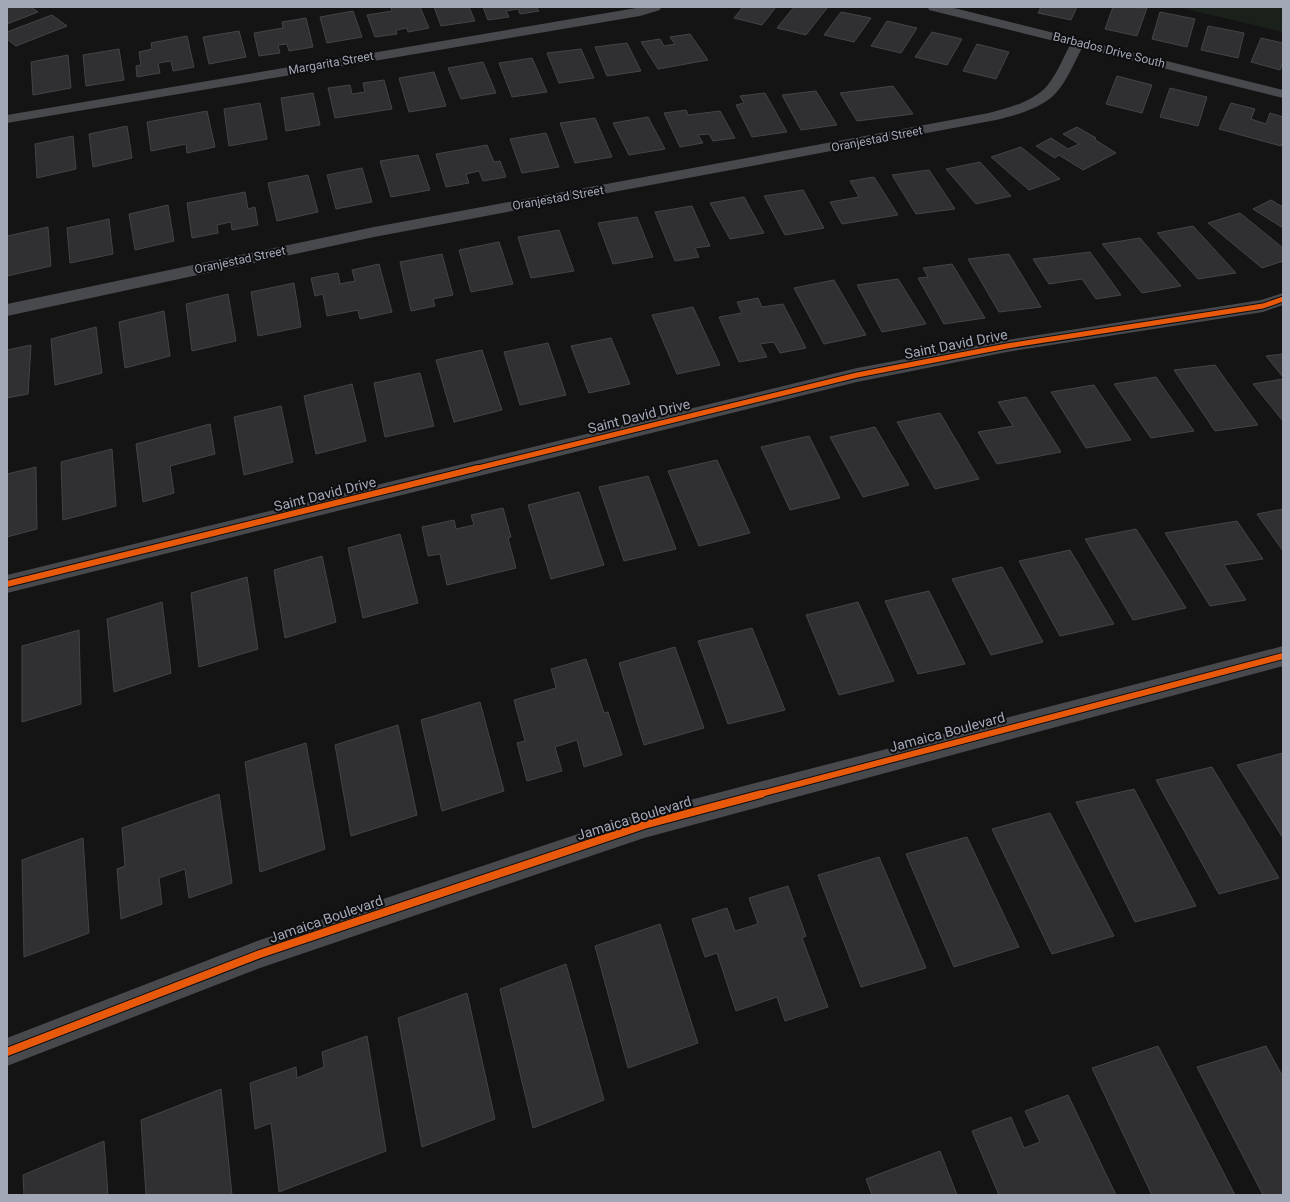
<svg xmlns="http://www.w3.org/2000/svg" width="1290" height="1202" font-family="Roboto,sans-serif">
	<style>
		.green { fill: #1a211b }
		.building { fill: #303032; stroke: #424448 }
		.lines { fill: none; stroke-linecap: round; stroke-linejoin: round }
		.minor { fill: #47494d; fill-rule: evenodd }
		.cycleway-far2-casing { stroke: #0e0e10; stroke-width: 7 }
		.cycleway-far1-casing { stroke: #0e0e10; stroke-width: 8 }
		.cycleway-casing { stroke: #0e0e10; stroke-width: 10 }
		.cycleway-far2 { stroke: #e8590c; stroke-width: 5 }
		.cycleway-far1 { stroke: #e8590c; stroke-width: 6 }
		.cycleway { stroke: #e8590c; stroke-width: 8 }
		.labels { text-anchor: middle; dominant-baseline: central; stroke-width: 4; stroke-linejoin: round; paint-order: stroke }
		.far-street-label { font-size: 12px; fill: #a3a8b6; stroke: #0e0e10 }
		.street-label { font-size: 14px; fill: #a3a8b6; stroke: #0e0e10 }
	</style>
	<rect width="100%" height="100%" fill="#141414"/>
	<polygon class="green" points="1178,7 1283,7 1283,32"/>
	<g class="building">
		<polygon points="7,7 31,7 38,12 7,24"/>
		<polygon points="391,7 420,7 429,28 408,32 407,28 396,30 397,34 375,37 367,15 392,11"/>
		<polygon points="434,7 469,7 475,21 441,26"/>
		<polygon points="483,7 536,7 539,11 520,14 518,9 506,11 509,17 488,20"/>
		<polygon points="743,7 776,7 762,25 734,18"/>
		<polygon points="794,7 823,7 827,8 806,35 777,28"/>
		<polygon points="1041,7 1077,7 1071,20 1038,13"/>
		<polygon points="1113,7 1147,8 1137,36 1105,29"/>
		<polygon points="353,11 362,37 327,43 320,17"/>
		<polygon points="841,12 871,18 854,42 824,35"/>
		<polygon points="1160,12 1195,19 1187,47 1152,39"/>
		<polygon points="52,15 67,26 16,46 7,39 7,32"/>
		<polygon points="306,18 313,47 289,51 287,44 278,45 280,53 259,56 254,33 283,28 282,22"/>
		<polygon points="887,21 917,28 901,53 871,46"/>
		<polygon points="1208,26 1244,33 1238,58 1201,50"/>
		<polygon points="239,31 246,57 209,64 203,37"/>
		<polygon points="932,32 962,39 947,65 915,57"/>
		<polygon points="690,34 708,60 658,69 641,42 660,39 664,46 675,44 670,37"/>
		<polygon points="187,36 194,67 173,71 171,61 158,63 160,73 137,77 136,66 141,65 139,52 152,49 151,43"/>
		<polygon points="1261,38 1283,43 1283,62 1280,70 1251,62"/>
		<polygon points="627,43 641,71 607,76 595,47"/>
		<polygon points="977,44 1009,52 996,79 963,71"/>
		<polygon points="119,49 124,80 86,86 83,55"/>
		<polygon points="581,49 594,78 559,83 547,53"/>
		<polygon points="68,55 71,88 33,95 31,62"/>
		<polygon points="532,58 547,92 512,97 499,63"/>
		<polygon points="483,62 496,93 461,99 448,68"/>
		<polygon points="434,72 446,106 409,112 399,78"/>
		<polygon points="1117,76 1152,85 1142,113 1106,104"/>
		<polygon points="384,80 392,109 335,118 328,88 350,85 352,94 365,92 363,83"/>
		<polygon points="893,86 913,114 857,121 840,93"/>
		<polygon points="1170,88 1207,97 1198,126 1160,117"/>
		<polygon points="816,91 837,125 801,130 782,95"/>
		<polygon points="313,93 320,125 286,131 281,98"/>
		<polygon points="765,93 787,132 752,137 736,105 744,103 740,96"/>
		<polygon points="260,103 267,139 229,146 224,109"/>
		<polygon points="1231,103 1255,109 1251,119 1266,124 1270,113 1283,117 1283,140 1281,146 1219,129"/>
		<polygon points="686,110 688,115 720,111 735,138 713,141 709,134 698,135 703,143 680,147 664,113"/>
		<polygon points="207,111 215,147 187,153 186,144 151,151 147,122"/>
		<polygon points="648,117 665,149 629,155 613,123"/>
		<polygon points="595,118 612,157 575,163 560,123"/>
		<polygon points="127,126 132,158 93,167 89,134"/>
		<polygon points="1077,127 1096,138 1094,139 1116,153 1083,170 1059,155 1055,158 1036,146 1051,138 1068,149 1079,144 1063,134"/>
		<polygon points="546,133 559,167 522,173 510,139"/>
		<polygon points="73,136 76,169 37,178 35,144"/>
		<polygon points="487,145 494,162 500,161 506,177 483,181 479,171 466,174 469,183 446,187 436,154"/>
		<polygon points="1021,147 1060,179 1029,190 991,157"/>
		<polygon points="418,155 430,190 391,197 380,161"/>
		<polygon points="980,162 1011,196 976,204 946,169"/>
		<polygon points="362,168 372,202 336,209 327,175"/>
		<polygon points="929,170 955,209 916,214 892,175"/>
		<polygon points="308,175 318,212 277,221 268,183"/>
		<polygon points="874,177 898,215 842,224 830,202 859,197 850,181"/>
		<polygon points="803,190 824,228 785,235 764,196"/>
		<polygon points="245,192 248,209 255,207 258,225 232,230 231,222 217,225 218,233 192,238 187,203"/>
		<polygon points="744,197 764,233 730,239 710,203"/>
		<polygon points="1271,200 1281,206 1283,206 1283,228 1253,209"/>
		<polygon points="168,205 174,241 135,250 129,214"/>
		<polygon points="692,206 710,246 695,248 699,257 675,261 655,212"/>
		<polygon points="1240,213 1283,248 1283,261 1262,268 1208,223"/>
		<polygon points="637,217 653,257 613,264 598,223"/>
		<polygon points="109,219 113,254 70,263 67,228"/>
		<polygon points="1193,226 1236,273 1198,279 1157,233"/>
		<polygon points="48,227 51,266 7,276 7,236"/>
		<polygon points="559,230 574,271 531,278 518,237"/>
		<polygon points="1140,238 1181,286 1142,293 1102,244"/>
		<polygon points="499,242 513,284 471,292 459,250"/>
		<polygon points="1090,252 1121,295 1096,299 1082,279 1049,284 1033,259"/>
		<polygon points="442,254 453,295 433,299 435,306 411,311 400,262"/>
		<polygon points="1009,254 1041,307 999,312 968,259"/>
		<polygon points="379,264 392,312 360,319 358,310 327,316 323,294 315,296 311,278 338,273 340,284 355,281 352,270"/>
		<polygon points="952,264 985,318 944,324 918,278 928,277 923,268"/>
		<polygon points="898,279 926,324 882,332 857,285"/>
		<polygon points="834,280 866,335 824,344 794,288"/>
		<polygon points="294,283 301,327 258,336 251,292"/>
		<polygon points="228,294 236,341 192,351 186,304"/>
		<polygon points="758,298 762,307 783,304 806,348 780,353 774,342 760,344 767,357 739,362 719,317 742,313 737,302"/>
		<polygon points="693,307 720,365 677,374 652,315"/>
		<polygon points="164,311 170,356 125,368 119,322"/>
		<polygon points="96,327 102,373 55,385 51,339"/>
		<polygon points="611,338 630,384 589,393 571,346"/>
		<polygon points="548,343 566,395 520,405 504,352"/>
		<polygon points="31,345 28,394 7,398 7,350"/>
		<polygon points="482,350 502,410 454,422 436,360"/>
		<polygon points="1283,354 1283,377 1266,356"/>
		<polygon points="1215,365 1258,425 1215,431 1174,370"/>
		<polygon points="420,373 434,426 385,437 374,383"/>
		<polygon points="1156,377 1194,431 1151,438 1114,384"/>
		<polygon points="1283,379 1283,421 1253,384"/>
		<polygon points="352,384 366,441 316,454 304,396"/>
		<polygon points="1094,385 1131,440 1086,448 1051,392"/>
		<polygon points="1026,397 1061,452 997,464 978,432 1013,426 998,402"/>
		<polygon points="281,406 293,462 244,475 234,417"/>
		<polygon points="940,413 979,479 935,489 897,422"/>
		<polygon points="210,424 215,454 170,466 174,493 143,502 136,444"/>
		<polygon points="875,427 909,485 863,497 830,437"/>
		<polygon points="809,436 840,498 790,510 761,447"/>
		<polygon points="112,449 116,506 63,520 61,462"/>
		<polygon points="717,460 750,533 699,546 668,471"/>
		<polygon points="36,467 37,529 7,537 7,474"/>
		<polygon points="648,476 676,549 624,561 599,487"/>
		<polygon points="579,492 604,565 551,579 528,505"/>
		<polygon points="503,508 511,537 508,538 516,568 447,585 440,554 428,556 422,527 454,520 456,529 474,525 471,515"/>
		<polygon points="1283,509 1283,551 1257,514"/>
		<polygon points="1237,521 1263,559 1224,565 1246,600 1210,606 1165,533"/>
		<polygon points="1136,529 1186,608 1133,620 1085,539"/>
		<polygon points="400,534 418,603 363,618 348,548"/>
		<polygon points="1070,550 1114,624 1060,636 1019,561"/>
		<polygon points="322,556 336,622 285,638 274,570"/>
		<polygon points="1002,567 1043,642 991,655 952,579"/>
		<polygon points="247,577 258,649 199,667 191,593"/>
		<polygon points="929,591 965,664 918,674 885,601"/>
		<polygon points="162,602 171,673 114,692 107,619"/>
		<polygon points="858,602 894,681 839,695 806,615"/>
		<polygon points="752,628 785,710 728,724 698,641"/>
		<polygon points="79,630 81,704 22,722 22,646"/>
		<polygon points="675,647 704,728 644,745 619,663"/>
		<polygon points="586,659 604,713 608,712 622,755 584,767 577,740 555,747 562,771 527,781 517,743 525,741 514,700 556,688 551,669"/>
		<polygon points="480,702 504,791 442,811 421,720"/>
		<polygon points="398,725 417,815 351,836 335,745"/>
		<polygon points="306,743 325,849 260,872 245,762"/>
		<polygon points="1283,753 1283,838 1237,765"/>
		<polygon points="1212,767 1279,878 1219,894 1156,780"/>
		<polygon points="1134,789 1196,906 1135,922 1076,802"/>
		<polygon points="219,794 232,883 189,898 185,869 159,878 162,904 121,919 117,869 125,866 122,828"/>
		<polygon points="1050,813 1114,936 1052,954 992,829"/>
		<polygon points="967,837 1019,947 954,967 906,854"/>
		<polygon points="83,838 89,933 24,957 22,860"/>
		<polygon points="879,857 926,968 861,987 818,875"/>
		<polygon points="788,886 806,936 802,938 828,1007 785,1021 777,997 736,1011 717,953 705,957 692,919 727,908 735,931 758,924 749,898"/>
		<polygon points="660,924 698,1043 628,1068 595,946"/>
		<polygon points="566,964 604,1100 533,1128 500,989"/>
		<polygon points="467,993 495,1119 422,1147 398,1018"/>
		<polygon points="367,1036 386,1151 279,1192 271,1123 255,1129 250,1083 296,1067 297,1078 324,1067 322,1052"/>
		<polygon points="1158,1046 1235,1195 1152,1195 1092,1068"/>
		<polygon points="1266,1046 1283,1077 1283,1195 1263,1195 1197,1067"/>
		<polygon points="221,1089 232,1195 146,1195 141,1120"/>
		<polygon points="1068,1095 1116,1195 999,1195 972,1131 1011,1117 1024,1148 1040,1142 1025,1111"/>
		<polygon points="104,1141 108,1195 24,1195 23,1175"/>
		<polygon points="940,1151 957,1195 872,1195 866,1179"/>
	</g>
	<g class="lines">
		<g class="minor">
			<polygon points="642,7 661,7 660,10 640,16 7,123 7,115"/>
			<path d="M928 7H950L1283 90V98L1082 48C1074 63 1067 81 1055 94 1040 109 1016 115 996 120L374 237 7 316V304L374 227 989 113C1008 108 1033 102 1047 86 1057 74 1063 58 1070 45L929 10Z"/>
			<polygon points="1283,293 1283,305 1263,312 1007,352 857,382 7,593 7,575 857,368 1007,340 1261,300"/>
			<polygon points="1283,646 1283,666 644,838 260,968 7,1066 7,1038 260,940 644,812"/>
		</g>
		<g class="cycleway-far2-casing">
			<polyline id="cycleway-far2" points="474,469 857,375 1007,346 1263,306 1283,299"/>
		</g>
		<g class="cycleway-far1-casing">
			<g id="cycleway-far1">
				<polyline points="7,584 478,468"/>
				<polyline points="757,795 1283,656"/>
			</g>
		</g>
		<g class="cycleway-casing">
			<polyline id="cycleway" points="7,1052 260,954 644,825 761,794"/>
		</g>
		<use href="#cycleway-far2" class="cycleway-far2"/>
		<use href="#cycleway-far1" class="cycleway-far1"/>
		<use href="#cycleway" class="cycleway"/>
	</g>
	<g class="labels">
		<g class="far-street-label">
			<text transform="translate(1109 50) rotate(14)">Barbados Drive South</text>
			<text transform="translate(331 63) rotate(-10)">Margarita Street</text>
			<text transform="translate(877 139) rotate(-11)">Oranjestad Street</text>
			<text transform="translate(558 198) rotate(-10)">Oranjestad Street</text>
			<text transform="translate(240 260) rotate(-12)">Oranjestad Street</text>
		</g>
		<g class="street-label">
			<text transform="translate(956 344) rotate(-11)">Saint David Drive</text>
			<text transform="translate(639 416) rotate(-14)">Saint David Drive</text>
			<text transform="translate(325 494) rotate(-14)">Saint David Drive</text>
			<text transform="translate(947 732) rotate(-15)">Jamaica Boulevard</text>
			<text transform="translate(634 818) rotate(-17)">Jamaica Boulevard</text>
			<text transform="translate(326 919) rotate(-19)">Jamaica Boulevard</text>
		</g>
	</g>
	<rect width="1290" height="1202" fill="none" stroke="#a3a8b6" stroke-width="16"/>
</svg>
